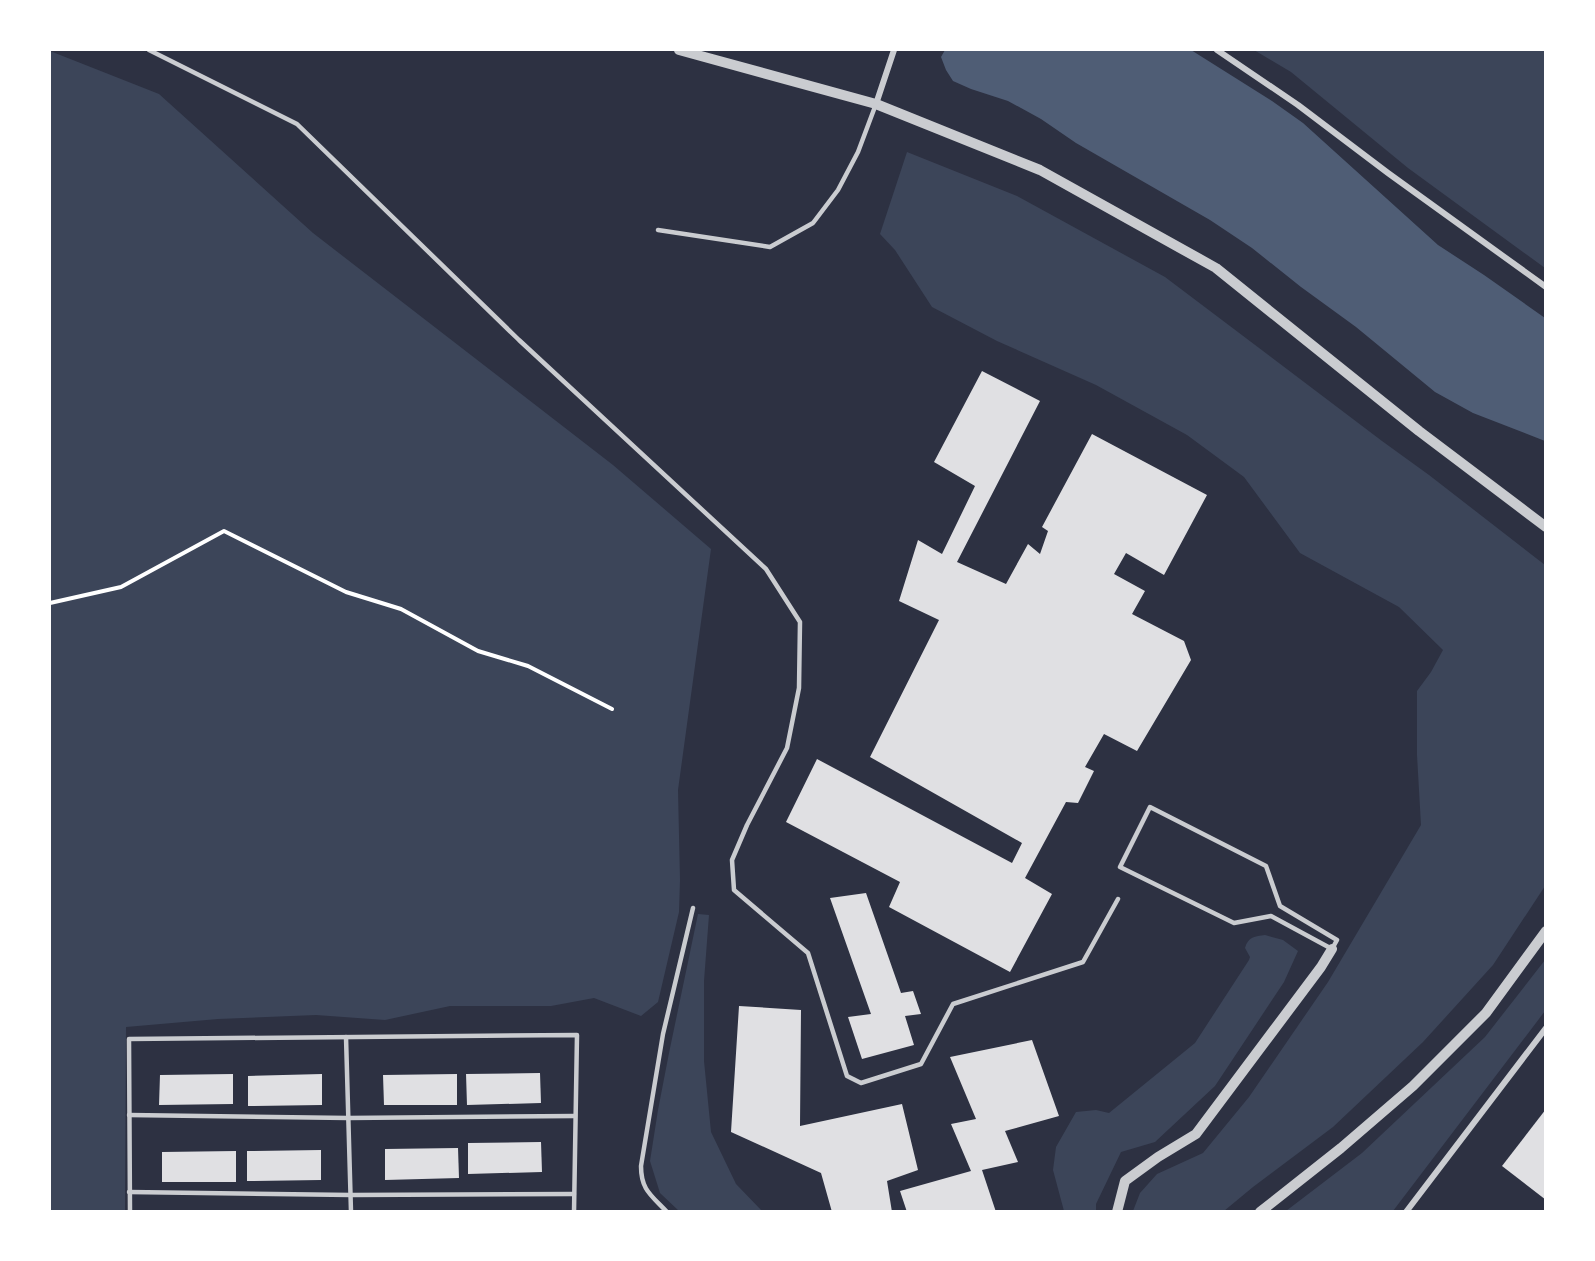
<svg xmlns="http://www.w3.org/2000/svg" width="1595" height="1261" font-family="Karla,sans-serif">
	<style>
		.green { fill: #3c4559 }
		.water { fill: #4f5d75 }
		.building { fill: #e0e0e3 }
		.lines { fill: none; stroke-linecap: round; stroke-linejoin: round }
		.path { stroke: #fff; stroke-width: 4 }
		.service { stroke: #caccd0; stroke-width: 4.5 }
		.minor { stroke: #caccd0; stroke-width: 6 }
		.tertiary { stroke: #caccd0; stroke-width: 10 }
	</style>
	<rect width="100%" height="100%" fill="#2d3142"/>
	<g class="green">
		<polygon points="1254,50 1545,50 1545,268 1408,168 1291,72"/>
		<polygon points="50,51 159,94 313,233 613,465 711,549 678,790 680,880 679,912 658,1002 641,1016 594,998 551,1006 450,1006 385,1020 316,1015 218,1019 126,1027 125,1211 50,1211"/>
		<polygon points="907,152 1017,196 1165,277 1382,441 1429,475 1545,565 1545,886 1493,965 1423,1042 1333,1127 1253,1187 1224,1211 1133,1211 1140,1193 1157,1174 1203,1153 1249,1097 1328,982 1421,825 1417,755 1417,691 1431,672 1443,650 1399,607 1300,553 1244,477 1187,435 1096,385 997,341 932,307 895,250 880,234"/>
		<polygon points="698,914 709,915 704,981 704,1061 711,1132 736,1184 762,1211 679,1211 660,1193 650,1161 658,1110 669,1053"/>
		<path d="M1265 935 1283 940 1298 951 1284 982 1215 1086 1155 1142 1121 1152 1096 1204V1211H1064L1053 1170 1056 1147 1076 1112 1096 1110 1109 1113 1195 1043 1249 960 1250 957 1245 948C1248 937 1255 936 1265 935Z"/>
		<polygon points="1545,960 1545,1011 1393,1211 1286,1211 1362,1153 1485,1037"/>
	</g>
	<polygon class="water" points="945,50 1191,50 1272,101 1303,123 1438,245 1484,275 1545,318 1545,441 1473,413 1435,392 1356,327 1301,287 1252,248 1210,220 1076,143 1041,119 1008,101 971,89 953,81 946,70 941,57"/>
	<g class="building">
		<polygon points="982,371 1040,401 957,562 1006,584 1028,544 1040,554 1048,531 1042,527 1092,434 1207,495 1164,575 1126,553 1114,574 1145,591 1132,614 1184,641 1191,660 1137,751 1104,734 1085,767 1094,771 1078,803 1066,802 1025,878 1052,894 1010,972 889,907 900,882 786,822 817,759 1012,863 1022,843 870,757 939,620 899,601 918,540 942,554 975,486 934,462"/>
		<polygon points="866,893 901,993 913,991 921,1014 905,1016 914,1045 862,1059 848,1017 871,1014 830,898"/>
		<polygon points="739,1006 801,1010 800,1126 902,1104 918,1170 887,1181 892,1212 832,1212 821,1173 731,1132"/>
		<polygon points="1032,1040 1059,1116 1005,1131 1018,1162 982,1170 996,1212 907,1212 900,1191 971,1171 951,1124 976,1119 950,1057"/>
		<polygon points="540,1073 541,1103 467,1105 466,1074"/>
		<polygon points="233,1074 233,1104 159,1105 160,1075"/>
		<polygon points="322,1074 322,1105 248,1106 248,1076"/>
		<polygon points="457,1074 457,1105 384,1105 383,1075"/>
		<polygon points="1546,1109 1546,1200 1502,1166"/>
		<polygon points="541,1142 542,1172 468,1174 468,1143"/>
		<polygon points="458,1148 459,1178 385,1180 385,1149"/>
		<polygon points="321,1150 321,1180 247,1181 247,1151"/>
		<polygon points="236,1151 236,1182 162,1182 162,1152"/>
	</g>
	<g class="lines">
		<polyline class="path" points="50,603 121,587 224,531 346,592 401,609 478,651 528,666 612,709"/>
		<g class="service">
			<polyline points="149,50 297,124 519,340 766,569 800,622 799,688 787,748 747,825 732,860 734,890 808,953 847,1076 861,1083 921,1064 953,1004 1083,962 1118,899"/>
			<polyline points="658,230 770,247 813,223 838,190 858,152 876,104"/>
			<polygon points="1150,807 1266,866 1280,906 1337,940 1332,949 1271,916 1234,923 1120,867"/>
			<polyline points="346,1037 351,1212"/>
			<polyline points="129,1115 348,1118 575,1116"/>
			<polyline points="129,1192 351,1195 574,1194"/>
			<polyline points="130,1212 129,1039 577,1035 574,1212"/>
			<path d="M667 1212C651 1195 641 1190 641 1166L663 1034 693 908"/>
		</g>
		<g class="minor">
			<polyline points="1217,50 1298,105 1388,173 1546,287"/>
			<polyline points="876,104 894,50"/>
			<polyline points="1406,1212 1546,1028"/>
		</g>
		<g class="tertiary">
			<polyline points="679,50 876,104 1040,170 1216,268 1419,431 1546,527"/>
			<polyline points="1117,1212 1125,1181 1158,1157 1196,1134 1321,967 1332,949"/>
			<polyline points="1260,1212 1341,1148 1413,1086 1486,1013 1546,931"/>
		</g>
	</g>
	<rect width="1595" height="1261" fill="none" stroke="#ffffff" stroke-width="102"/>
</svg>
